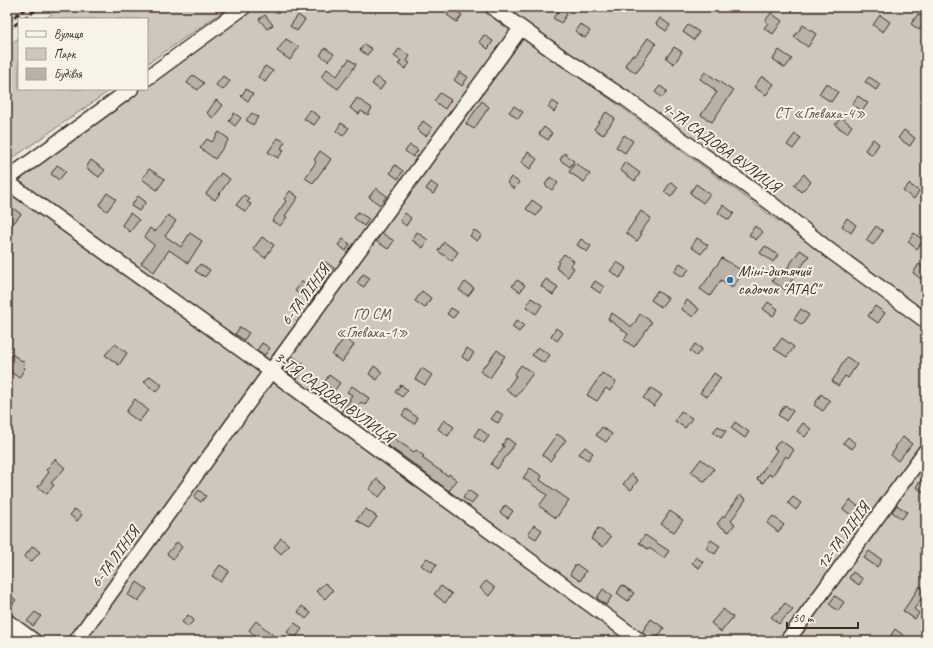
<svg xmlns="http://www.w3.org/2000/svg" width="933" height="648" font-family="Caveat,sans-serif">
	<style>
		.green { fill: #cec8bc; stroke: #84796d }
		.building { fill: #bab2a7; stroke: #3b2a1e }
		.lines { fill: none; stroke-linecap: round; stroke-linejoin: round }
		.minor-casing { stroke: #3b2a1e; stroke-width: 17 }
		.minor { stroke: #f7f3e8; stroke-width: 14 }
		.rail { stroke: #3b2a1e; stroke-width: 3; stroke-dasharray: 6 3; stroke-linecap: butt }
		.poi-dot { fill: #1f6fb2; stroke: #f7f3e8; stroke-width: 1.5 }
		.labels { text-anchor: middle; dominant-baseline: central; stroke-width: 4; stroke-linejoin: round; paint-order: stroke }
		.park-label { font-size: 16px; fill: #605246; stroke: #f7f3e8 }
		.street-label { font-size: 16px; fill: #3b2a1e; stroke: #f7f3e8 }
		.poi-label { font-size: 16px; fill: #3b2a1e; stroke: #f7f3e8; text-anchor: start }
	</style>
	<rect width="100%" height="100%" fill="#ece7dc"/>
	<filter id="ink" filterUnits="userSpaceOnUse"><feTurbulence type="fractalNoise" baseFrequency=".025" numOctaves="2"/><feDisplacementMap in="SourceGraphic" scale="8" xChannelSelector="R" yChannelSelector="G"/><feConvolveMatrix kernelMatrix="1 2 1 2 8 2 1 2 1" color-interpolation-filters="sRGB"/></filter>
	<g filter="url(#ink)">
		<g class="green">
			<polygon points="61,7 229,7 147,64 147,19 45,19"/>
			<polygon points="245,7 483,7 926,328 926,641 7,641 7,171 126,89 147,89 147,75"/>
			<polygon points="495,7 926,7 926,323"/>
			<polygon points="19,38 19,89 112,89 7,162 7,46"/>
		</g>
		<g class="building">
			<polygon points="452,8 462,15 457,22 447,15"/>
			<polygon points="560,9 567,14 561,23 553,18"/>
			<polygon points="771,13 782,21 773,34 764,28 768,23 765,21"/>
			<polygon points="918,14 926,19 926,21 919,30 911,24"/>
			<polygon points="265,15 273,25 267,29 259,19"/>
			<polygon points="298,15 305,20 297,31 290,26"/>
			<polygon points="880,15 890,22 883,32 873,25"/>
			<polygon points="660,18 670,25 666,31 656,24"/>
			<polygon points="580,24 590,31 585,38 575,31"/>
			<polygon points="688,25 699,32 694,40 683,32"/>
			<polygon points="803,25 816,34 808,47 794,37"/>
			<polygon points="484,35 493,41 488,49 479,42"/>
			<polygon points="648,38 656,44 643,62 644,63 636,73 625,65 632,55 635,56"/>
			<polygon points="286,39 299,47 290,60 277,51"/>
			<polygon points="364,44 372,49 367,55 360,50"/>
			<polygon points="674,47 682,52 674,64 666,58"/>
			<polygon points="325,48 334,54 328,61 320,55"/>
			<polygon points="399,49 410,56 407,61 410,63 405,69 398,64 401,61 394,56"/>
			<polygon points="779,50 792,59 785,68 773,59"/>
			<polygon points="349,59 356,64 349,76 348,76 338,89 321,77 327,69 337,76"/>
			<polygon points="265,66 273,71 265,82 258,77"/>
			<polygon points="460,72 468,77 462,86 454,80"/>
			<polygon points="705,72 733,91 712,122 701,115 717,92 714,91 715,90 700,79"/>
			<polygon points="193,75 204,83 198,90 187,83"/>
			<polygon points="223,76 230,81 223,90 216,85"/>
			<polygon points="762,76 774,84 766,95 754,87"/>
			<polygon points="377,77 385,83 380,90 372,84"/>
			<polygon points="869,77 880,84 876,90 865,82"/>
			<polygon points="826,83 838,92 831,102 819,94"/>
			<polygon points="660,86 667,91 662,98 655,92"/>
			<polygon points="246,89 253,94 248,101 241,96"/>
			<polygon points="440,93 451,100 445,109 434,101"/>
			<polygon points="858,96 868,103 862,111 852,104"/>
			<polygon points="357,98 372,108 368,115 361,111 359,114 350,108"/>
			<polygon points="216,100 223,105 213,118 207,113"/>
			<polygon points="482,101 489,107 474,129 466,124"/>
			<polygon points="552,101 559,105 554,112 548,107"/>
			<polygon points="514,106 523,112 518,119 509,112"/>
			<polygon points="310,110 320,117 314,125 304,119"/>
			<polygon points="606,112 615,118 603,135 594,129"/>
			<polygon points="234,113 241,118 235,126 229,121"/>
			<polygon points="252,113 258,117 253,125 246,120"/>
			<polygon points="841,117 852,126 847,133 835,125"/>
			<polygon points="423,121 432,128 426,136 417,130"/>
			<polygon points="341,123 349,128 343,136 336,131"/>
			<polygon points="544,127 552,133 548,140 539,134"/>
			<polygon points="904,130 915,138 910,146 898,138"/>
			<polygon points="219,132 229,139 215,159 200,148 207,139 212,142"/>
			<polygon points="795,134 801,138 793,149 787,145"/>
			<polygon points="624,135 633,141 625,153 616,147"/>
			<polygon points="278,138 285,142 281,148 284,150 278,158 268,152"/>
			<polygon points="873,139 879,144 872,155 865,150"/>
			<polygon points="410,145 418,150 413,157 405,151"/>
			<polygon points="320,151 331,159 325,168 324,168 313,183 305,178 316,162 314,160"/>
			<polygon points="528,152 537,159 530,169 521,162"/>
			<polygon points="564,153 574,161 570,167 560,160"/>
			<polygon points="91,160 105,170 99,177 86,168"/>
			<polygon points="625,162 640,173 635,181 620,170"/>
			<polygon points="575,163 590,174 584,182 569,172"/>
			<polygon points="57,165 66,171 59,180 51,174"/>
			<polygon points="395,165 403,171 398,179 390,173"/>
			<polygon points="149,169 165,179 157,190 142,179"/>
			<polygon points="221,173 230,179 215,200 206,194"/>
			<polygon points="804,174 811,182 801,192 794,185"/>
			<polygon points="511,177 519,182 514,189 507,183"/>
			<polygon points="550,177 558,183 552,190 545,185"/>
			<polygon points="431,182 438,187 433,194 426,189"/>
			<polygon points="671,182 678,187 671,197 664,192"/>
			<polygon points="696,184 710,194 703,203 690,193"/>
			<polygon points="909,184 919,191 914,199 903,191"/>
			<polygon points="376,188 387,196 380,205 369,197"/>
			<polygon points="290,191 298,197 285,216 287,217 280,226 272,221 286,201 284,199"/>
			<polygon points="107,193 116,199 107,211 99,205"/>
			<polygon points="244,195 250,199 247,202 251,204 246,212 236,205"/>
			<polygon points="138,196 146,202 139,211 131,206"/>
			<polygon points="532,200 542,207 536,216 526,209"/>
			<polygon points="723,205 734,213 729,220 718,213"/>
			<polygon points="10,206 21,214 13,224 7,219 7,209"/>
			<polygon points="641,211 651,218 640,233 642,234 637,241 626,233"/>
			<polygon points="358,212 369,219 364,226 354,218"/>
			<polygon points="130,213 139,220 130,232 122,225"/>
			<polygon points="405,213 411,218 406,226 400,221"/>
			<polygon points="168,215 176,221 165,236 181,247 190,233 202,241 188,263 169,250 154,272 141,263 154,245 144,237 150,228 155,232"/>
			<polygon points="847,218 856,225 851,233 842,226"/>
			<polygon points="755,226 763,232 756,240 749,235"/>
			<polygon points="876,226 883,231 873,245 866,240"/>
			<polygon points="474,230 482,235 477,241 470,236"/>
			<polygon points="417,232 428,240 423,248 412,240"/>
			<polygon points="382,233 394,241 388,249 376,241"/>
			<polygon points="914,233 923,240 917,249 908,242"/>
			<polygon points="262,237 274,245 265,258 253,249"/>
			<polygon points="697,238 708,245 701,254 691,247"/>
			<polygon points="343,239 350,244 346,251 338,245"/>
			<polygon points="581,239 591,246 587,252 577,245"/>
			<polygon points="444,242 458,252 452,261 438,251"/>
			<polygon points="765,246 778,255 773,262 760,253"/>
			<polygon points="800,250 809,256 785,290 772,281 781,268 785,271"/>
			<polygon points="564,254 574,261 570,266 574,268 568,277 556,268 559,262 558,262"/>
			<polygon points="722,258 744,272 732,288 721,280 710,296 700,289 712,273 711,273"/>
			<polygon points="324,261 334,268 313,299 308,296 306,298 295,291 302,281 306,284 311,277 312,278"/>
			<polygon points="617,262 626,268 620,278 610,271"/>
			<polygon points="680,263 689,269 683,277 674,271"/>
			<polygon points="200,264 210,270 205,277 195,271"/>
			<polygon points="919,264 926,269 926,273 921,279 913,273"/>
			<polygon points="363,274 370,278 364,287 357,283"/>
			<polygon points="546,279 558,287 553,295 541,286"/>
			<polygon points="517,280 525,285 520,292 512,286"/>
			<polygon points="595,281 604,287 600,293 591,287"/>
			<polygon points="465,282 474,288 468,296 459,290"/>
			<polygon points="422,291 431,298 425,308 415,301"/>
			<polygon points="657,291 668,298 661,307 651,300"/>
			<polygon points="531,298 542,305 536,314 526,307"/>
			<polygon points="687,300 699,309 693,317 681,309"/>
			<polygon points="768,302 778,309 773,316 763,309"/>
			<polygon points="875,306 885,313 878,323 868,316"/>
			<polygon points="451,308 458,312 453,318 447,314"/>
			<polygon points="801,309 809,315 802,325 794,319"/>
			<polygon points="612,313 632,327 640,314 652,322 634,347 624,340 628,334 608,319"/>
			<polygon points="517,320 524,325 519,332 512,327"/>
			<polygon points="240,327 249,333 244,340 235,334"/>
			<polygon points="556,328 563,333 557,341 551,336"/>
			<polygon points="344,338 354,345 342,362 332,355"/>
			<polygon points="782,338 794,347 787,357 774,349"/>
			<polygon points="262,343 270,348 265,355 257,350"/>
			<polygon points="115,344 127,353 119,365 105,355"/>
			<polygon points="695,344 702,349 696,356 690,351"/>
			<polygon points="538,347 550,355 544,363 532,355"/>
			<polygon points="467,348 474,353 468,361 462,357"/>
			<polygon points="497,350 505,356 490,378 480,371 485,364 486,365"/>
			<polygon points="12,354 25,363 23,366 25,368 19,378 7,369 7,362"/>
			<polygon points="292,356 306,366 297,379 283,369"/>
			<polygon points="847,357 857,364 848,378 845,376 838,386 832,381 839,371 838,371"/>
			<polygon points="521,365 533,373 516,397 506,390 516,376 514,375"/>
			<polygon points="374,366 382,372 377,380 369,374"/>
			<polygon points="422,368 432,375 425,385 415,379"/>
			<polygon points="602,373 616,382 610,391 606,388 597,401 587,395"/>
			<polygon points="714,373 721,378 707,397 700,393"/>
			<polygon points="329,375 340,383 334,391 324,383"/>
			<polygon points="150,376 162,385 156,392 144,382"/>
			<polygon points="401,385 408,390 402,397 395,392"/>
			<polygon points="352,386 369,398 365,405 361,402 349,418 341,412 350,400 349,399 352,395 347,392"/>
			<polygon points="651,388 662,395 654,406 643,398"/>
			<polygon points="821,394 830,401 823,411 814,405"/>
			<polygon points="135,399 148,410 139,422 126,412"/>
			<polygon points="785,405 793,411 786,421 778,415"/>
			<polygon points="406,409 418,418 414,424 402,415"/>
			<polygon points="497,411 503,415 498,423 491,419"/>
			<polygon points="681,411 692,418 685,428 675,421"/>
			<polygon points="444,420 454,427 448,436 438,429"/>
			<polygon points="735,422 749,432 745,438 731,428"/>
			<polygon points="803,423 811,429 805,437 797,431"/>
			<polygon points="718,426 726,431 721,438 713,432"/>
			<polygon points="602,427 612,434 606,442 596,435"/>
			<polygon points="479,428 489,436 484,443 474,436"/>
			<polygon points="557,434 566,440 550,461 542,455"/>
			<polygon points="392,437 414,452 416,450 424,456 422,458 448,476 449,474 457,480 449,491 421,470 422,470 387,445"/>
			<polygon points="848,437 856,444 852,449 843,443"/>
			<polygon points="903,437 912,444 898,461 891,455 896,448 895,447"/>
			<polygon points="507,438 515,444 497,469 491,464 504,446 502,445"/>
			<polygon points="780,440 794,450 788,458 786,456 772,476 769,474 763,483 757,479 777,450 774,448"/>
			<polygon points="585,447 593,453 588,460 579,454"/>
			<polygon points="55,459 65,468 51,483 54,485 47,494 38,487 49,472 46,470"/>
			<polygon points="701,459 714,469 705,482 691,472"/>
			<polygon points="530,468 542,476 540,480 569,500 556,518 539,506 547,495 523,478"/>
			<polygon points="926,473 926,494 916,487"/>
			<polygon points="631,474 638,480 631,490 623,484"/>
			<polygon points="377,479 387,487 379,497 369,489"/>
			<polygon points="199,490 206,496 201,502 194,497"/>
			<polygon points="468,490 477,496 472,504 463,498"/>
			<polygon points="740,495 746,499 731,521 735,524 729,532 717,524 723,516 724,517 728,511 728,512"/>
			<polygon points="793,497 801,503 796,510 788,503"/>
			<polygon points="850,500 863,510 856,519 843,509"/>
			<polygon points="505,505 513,511 508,518 500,513"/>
			<polygon points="897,505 907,512 902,519 892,512"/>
			<polygon points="75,509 82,515 77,521 70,515"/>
			<polygon points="366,509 377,517 369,528 356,520"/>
			<polygon points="670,511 683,520 674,532 661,524"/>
			<polygon points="773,516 784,525 778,532 767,523"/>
			<polygon points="534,525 542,530 536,539 528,534"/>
			<polygon points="598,528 611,537 603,547 591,539"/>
			<polygon points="645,535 669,551 664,558 649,548 648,549 639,543"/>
			<polygon points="281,538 289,545 281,554 274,547"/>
			<polygon points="711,540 720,546 715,554 706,548"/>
			<polygon points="177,542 182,547 173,559 167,554"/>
			<polygon points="33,546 40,552 31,562 24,557"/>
			<polygon points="869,551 882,560 877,567 864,558"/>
			<polygon points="696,557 703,562 699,568 692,563"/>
			<polygon points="427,558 437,565 431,573 421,565"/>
			<polygon points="576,564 586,571 580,581 570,574"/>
			<polygon points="220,565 229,571 221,582 212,576"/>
			<polygon points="853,572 863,579 859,585 849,578"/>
			<polygon points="486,581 495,588 489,596 480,588"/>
			<polygon points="137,582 147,589 138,601 128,595"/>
			<polygon points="325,583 333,590 325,599 316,591"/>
			<polygon points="622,585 634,593 628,601 617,593"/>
			<polygon points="441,586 452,594 445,603 434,594"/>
			<polygon points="920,586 926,590 926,593 914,609 919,613 915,619 903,611"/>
			<polygon points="603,589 612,596 606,605 597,598"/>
			<polygon points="7,593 16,600 7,611"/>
			<polygon points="835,596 844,602 838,611 829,604"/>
			<polygon points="785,603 793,610 788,615 787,615 779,624 771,617 776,612 777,613"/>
			<polygon points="302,606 311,613 306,619 298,612"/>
			<polygon points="723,609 733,617 721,632 711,623"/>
			<polygon points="35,612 41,616 33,626 27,621"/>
			<polygon points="188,615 194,620 188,627 182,622"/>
			<polygon points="651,619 664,628 655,641 652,641 642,632"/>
			<polygon points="256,621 274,636 270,641 265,641 257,634 255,636 249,630"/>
			<polygon points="295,623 302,629 295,638 287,632"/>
			<polygon points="895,629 903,635 899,641 891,635"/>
		</g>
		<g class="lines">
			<g class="minor-casing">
				<g id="minor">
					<polyline points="492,7 556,53 626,99 674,134 772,204 829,250 926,321"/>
					<polyline points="147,78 244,7"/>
					<polyline points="7,179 131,89"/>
					<polyline points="7,182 271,371 640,641"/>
					<polyline points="7,621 34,641"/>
					<polyline points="76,641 271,371 521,28"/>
					<polyline points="787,641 926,450"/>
				</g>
			</g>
			<use href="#minor" class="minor"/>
			<g class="rail">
				<polyline points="23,19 40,7"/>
				<polyline points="7,22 28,7"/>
				<polyline points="7,31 19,22"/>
			</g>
		</g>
	</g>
	<circle class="poi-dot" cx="730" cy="280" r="4"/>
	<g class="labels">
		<g class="park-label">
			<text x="820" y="113">СТ «Глеваха-4»</text>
			<text x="372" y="314">ГО СМ<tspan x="372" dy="18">«Глеваха-1»</tspan></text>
		</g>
		<g class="street-label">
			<text transform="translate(721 147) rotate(36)">4-ТА САДОВА ВУЛИЦЯ</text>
			<text transform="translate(305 295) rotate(-54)">6-ТА ЛІНІЯ</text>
			<text transform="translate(334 397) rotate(36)">3-ТЯ САДОВА ВУЛИЦЯ</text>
			<text transform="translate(843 536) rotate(-54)">12-ТА ЛІНІЯ</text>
			<text transform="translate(115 557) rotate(-54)">6-ТА ЛІНІЯ</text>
		</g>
		<g class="poi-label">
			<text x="738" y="271">Міні-дитячий<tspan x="738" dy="18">садочок "АТАС"</tspan></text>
		</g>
	</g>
	<rect width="933" height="648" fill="none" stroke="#f7f3e8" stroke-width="24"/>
	<rect x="12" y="12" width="909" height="624" fill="none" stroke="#3b2a1e" stroke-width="1.5" filter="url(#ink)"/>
	<rect x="18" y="18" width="130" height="72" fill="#f7f3e8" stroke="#aca397"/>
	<rect x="26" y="31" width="20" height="6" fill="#f7f3e8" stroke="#aca397"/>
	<text x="54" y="38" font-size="12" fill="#3b2a1e">Вулиця</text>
	<rect x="26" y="48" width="20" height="12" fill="#cec8bc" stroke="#aca397"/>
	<text x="54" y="58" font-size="12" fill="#3b2a1e">Парк</text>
	<rect x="26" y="68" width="20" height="12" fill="#bab2a7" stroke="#aca397"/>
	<text x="54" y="78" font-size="12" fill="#3b2a1e">Будівля</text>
	<path d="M787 622v6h71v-6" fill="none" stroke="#3b2a1e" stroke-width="2"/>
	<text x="793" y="622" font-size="12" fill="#3b2a1e" stroke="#f7f3e8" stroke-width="3" paint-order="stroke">50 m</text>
</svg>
